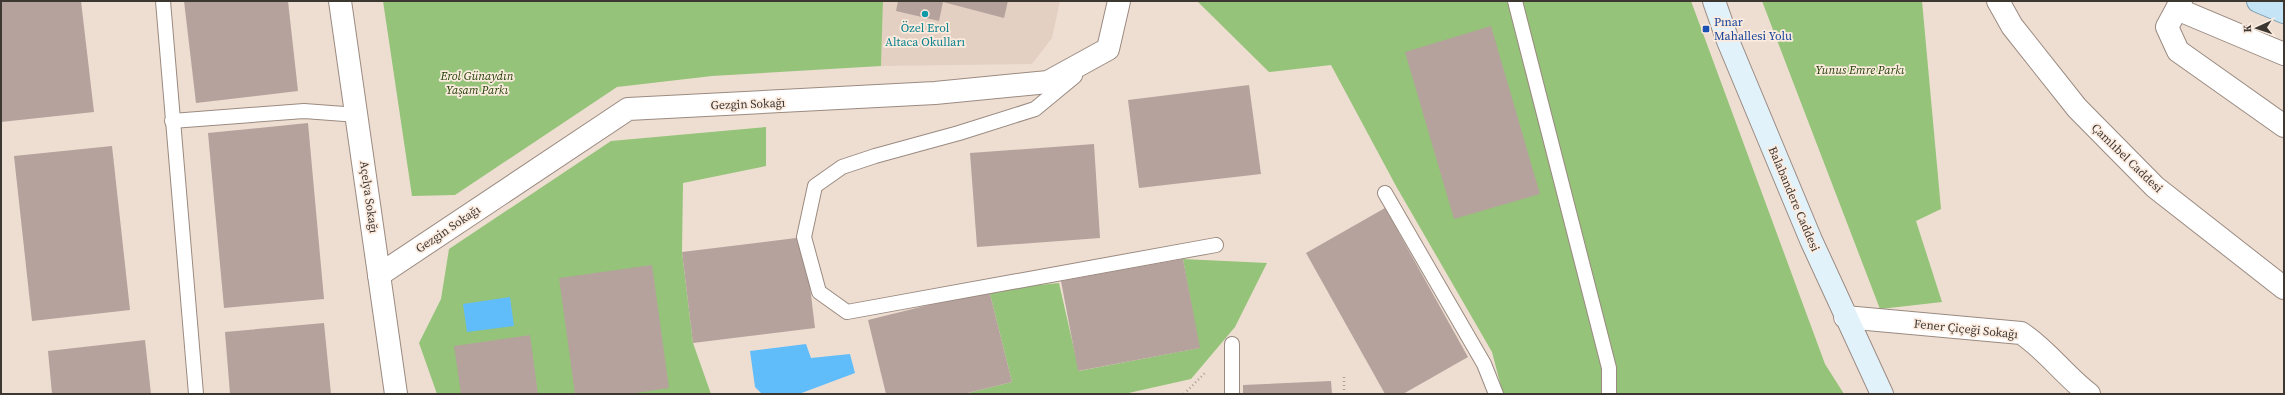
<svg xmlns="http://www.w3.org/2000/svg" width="2285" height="395" font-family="'Source Serif 4',serif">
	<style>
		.education { fill: #e4d0c2 }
		.green { fill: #95c379 }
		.water { fill: #60bdfa }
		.building { fill: #b5a29c }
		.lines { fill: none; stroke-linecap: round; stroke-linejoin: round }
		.service-casing { stroke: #9a8a80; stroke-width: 16 }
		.minor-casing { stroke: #9a8a80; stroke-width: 24 }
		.tertiary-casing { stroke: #9a8a80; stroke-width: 24 }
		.secondary-casing { stroke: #9a8a80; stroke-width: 24 }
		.primary-casing { stroke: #7c9daf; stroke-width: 24 }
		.path { stroke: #aca097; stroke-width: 2.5; stroke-dasharray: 1 3; stroke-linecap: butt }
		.service { stroke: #fff; stroke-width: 14 }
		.minor { stroke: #fff; stroke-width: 22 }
		.tertiary { stroke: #fff; stroke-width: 22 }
		.secondary { stroke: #e2f2fb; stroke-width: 22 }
		.primary { stroke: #c5e5f7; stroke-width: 22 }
		.culture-dot { fill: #0f9aa8; stroke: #fcebdf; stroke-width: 1.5 }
		.transit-dot { fill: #1a4fb4; stroke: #fcebdf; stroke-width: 1.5 }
		.labels { text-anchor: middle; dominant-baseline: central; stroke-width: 3.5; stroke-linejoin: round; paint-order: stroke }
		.transit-label { font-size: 12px; fill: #164399; stroke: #fcebdf; text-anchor: start }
		.culture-label { font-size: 12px; fill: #0d838f; stroke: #fcebdf }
		.park-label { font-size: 12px; font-style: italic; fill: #1d3c00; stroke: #fcebdf }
		.street-label { font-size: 12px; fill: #3d3732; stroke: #fcebdf }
	</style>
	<rect width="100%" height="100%" fill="#eeded2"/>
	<polygon class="education" points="883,1 1060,1 1052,38 1032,64 881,66"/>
	<g class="green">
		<polygon points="383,1 883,1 881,66 712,76 617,87 455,195 412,196"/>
		<polygon points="1197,1 1691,1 1825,364 1844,394 1503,394 1492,352 1396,186 1331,65 1269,72"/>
		<polygon points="1762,1 1922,1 1941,209 1916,221 1942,302 1880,309"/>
		<polygon points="766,127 766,166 683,183 682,252 693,343 711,394 437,394 419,343 441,299 449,249 611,141"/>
		<polygon points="1183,259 1267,263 1235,327 1191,379 1124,394 964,394 1012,382 989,290 1059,283 1079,371 1199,348"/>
	</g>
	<g class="water">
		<polygon points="510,297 514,326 467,332 463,304"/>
		<polygon points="806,344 811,358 850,354 855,373 799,394 762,394 755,387 750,351"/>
	</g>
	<g class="building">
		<polygon points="1,1 81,1 94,112 1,122"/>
		<polygon points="184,1 288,1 298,91 196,103"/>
		<polygon points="898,1 1008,1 1004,18 943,2 939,21 896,11"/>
		<polygon points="1491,26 1540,194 1454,219 1405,52"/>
		<polygon points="1249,85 1261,174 1139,188 1128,100"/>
		<polygon points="308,123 324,299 224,308 208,133"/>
		<polygon points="1094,144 1100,238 977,247 970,153"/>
		<polygon points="112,146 130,310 32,321 14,156"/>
		<polygon points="1385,208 1468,357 1403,394 1385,394 1306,253"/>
		<polygon points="804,237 815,328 693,343 682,252"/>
		<polygon points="1183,259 1200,348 1078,371 1061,281"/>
		<polygon points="652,265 669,388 629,394 575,394 559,278"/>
		<polygon points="989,290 1012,382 964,394 886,394 868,320"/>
		<polygon points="324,323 331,394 230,394 225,332"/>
		<polygon points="530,335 538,394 461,394 454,346"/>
		<polygon points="145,340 151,394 52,394 48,351"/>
		<polygon points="1331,381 1332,394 1243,394 1243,385"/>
	</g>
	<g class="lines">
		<g class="service-casing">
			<g id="service">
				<polyline points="163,1 196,394"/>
				<polyline points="1515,1 1609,368 1609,394"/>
				<polyline points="1075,76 1035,109 959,133 875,156 842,167 815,186 804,237 819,292 847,312 1216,245"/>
				<polyline points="172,121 304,111 358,115"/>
				<polyline points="1385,193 1484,364 1496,394"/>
				<polyline points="1232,394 1232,344"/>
			</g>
		</g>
		<g class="minor-casing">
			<g id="minor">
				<polyline points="340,1 396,394"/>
				<polyline points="2181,1 2167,27 2178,51 2284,126"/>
				<polyline points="2177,9 2284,54"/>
				<polyline points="379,275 628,109 935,93 1048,82 1108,49 1119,1"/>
				<path d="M1845 317 2021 333C2046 349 2065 376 2089 394"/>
			</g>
		</g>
		<g class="tertiary-casing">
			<polyline id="tertiary" points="1998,1 2012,26 2077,108 2155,187 2284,288"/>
		</g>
		<g class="secondary-casing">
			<polyline id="secondary" points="1714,1 1728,41 1811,240 1882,394"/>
		</g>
		<g class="primary-casing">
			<polyline id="primary" points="2258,1 2284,12"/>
		</g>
		<g class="path">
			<polyline points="1344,377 1344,394"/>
			<polyline points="1184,394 1206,372"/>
		</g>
		<use href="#service" class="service"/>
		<use href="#minor" class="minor"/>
		<use href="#tertiary" class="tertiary"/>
		<use href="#secondary" class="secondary"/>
		<use href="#primary" class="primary"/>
	</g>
	<circle class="culture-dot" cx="925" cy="14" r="4"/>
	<rect class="transit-dot" x="1702" y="25" width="8" height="8" rx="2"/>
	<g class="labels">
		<g class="transit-label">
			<text x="1714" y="22">Pınar<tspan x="1714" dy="14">Mahallesi Yolu</tspan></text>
		</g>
		<g class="culture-label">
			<text x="925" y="28">Özel Erol<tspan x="925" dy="14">Altaca Okulları</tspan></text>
		</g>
		<g class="park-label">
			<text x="1860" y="70">Yunus Emre Parkı</text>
			<text x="477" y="76">Erol Günaydın<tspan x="477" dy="14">Yaşam Parkı</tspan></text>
		</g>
		<g class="street-label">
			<text transform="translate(748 104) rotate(-2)">Gezgin Sokağı</text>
			<text transform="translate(2127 158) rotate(44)">Çamlıbel Caddesi</text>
			<text transform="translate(369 197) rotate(82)">Açelya Sokağı</text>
			<text transform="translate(1794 199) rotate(67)">Balabandere Caddesi</text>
			<text transform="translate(448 229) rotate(-34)">Gezgin Sokağı</text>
			<text transform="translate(1966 329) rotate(6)">Fener Çiçeği Sokağı</text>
		</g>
	</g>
	<rect width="2285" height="395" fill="none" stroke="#3d3732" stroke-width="4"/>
	<g transform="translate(2257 28) rotate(267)" stroke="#fcebdf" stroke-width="3" paint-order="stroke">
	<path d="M0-3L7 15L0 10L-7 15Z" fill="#3d3732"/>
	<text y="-6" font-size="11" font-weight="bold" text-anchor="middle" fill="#3d3732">K</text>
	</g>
</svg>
